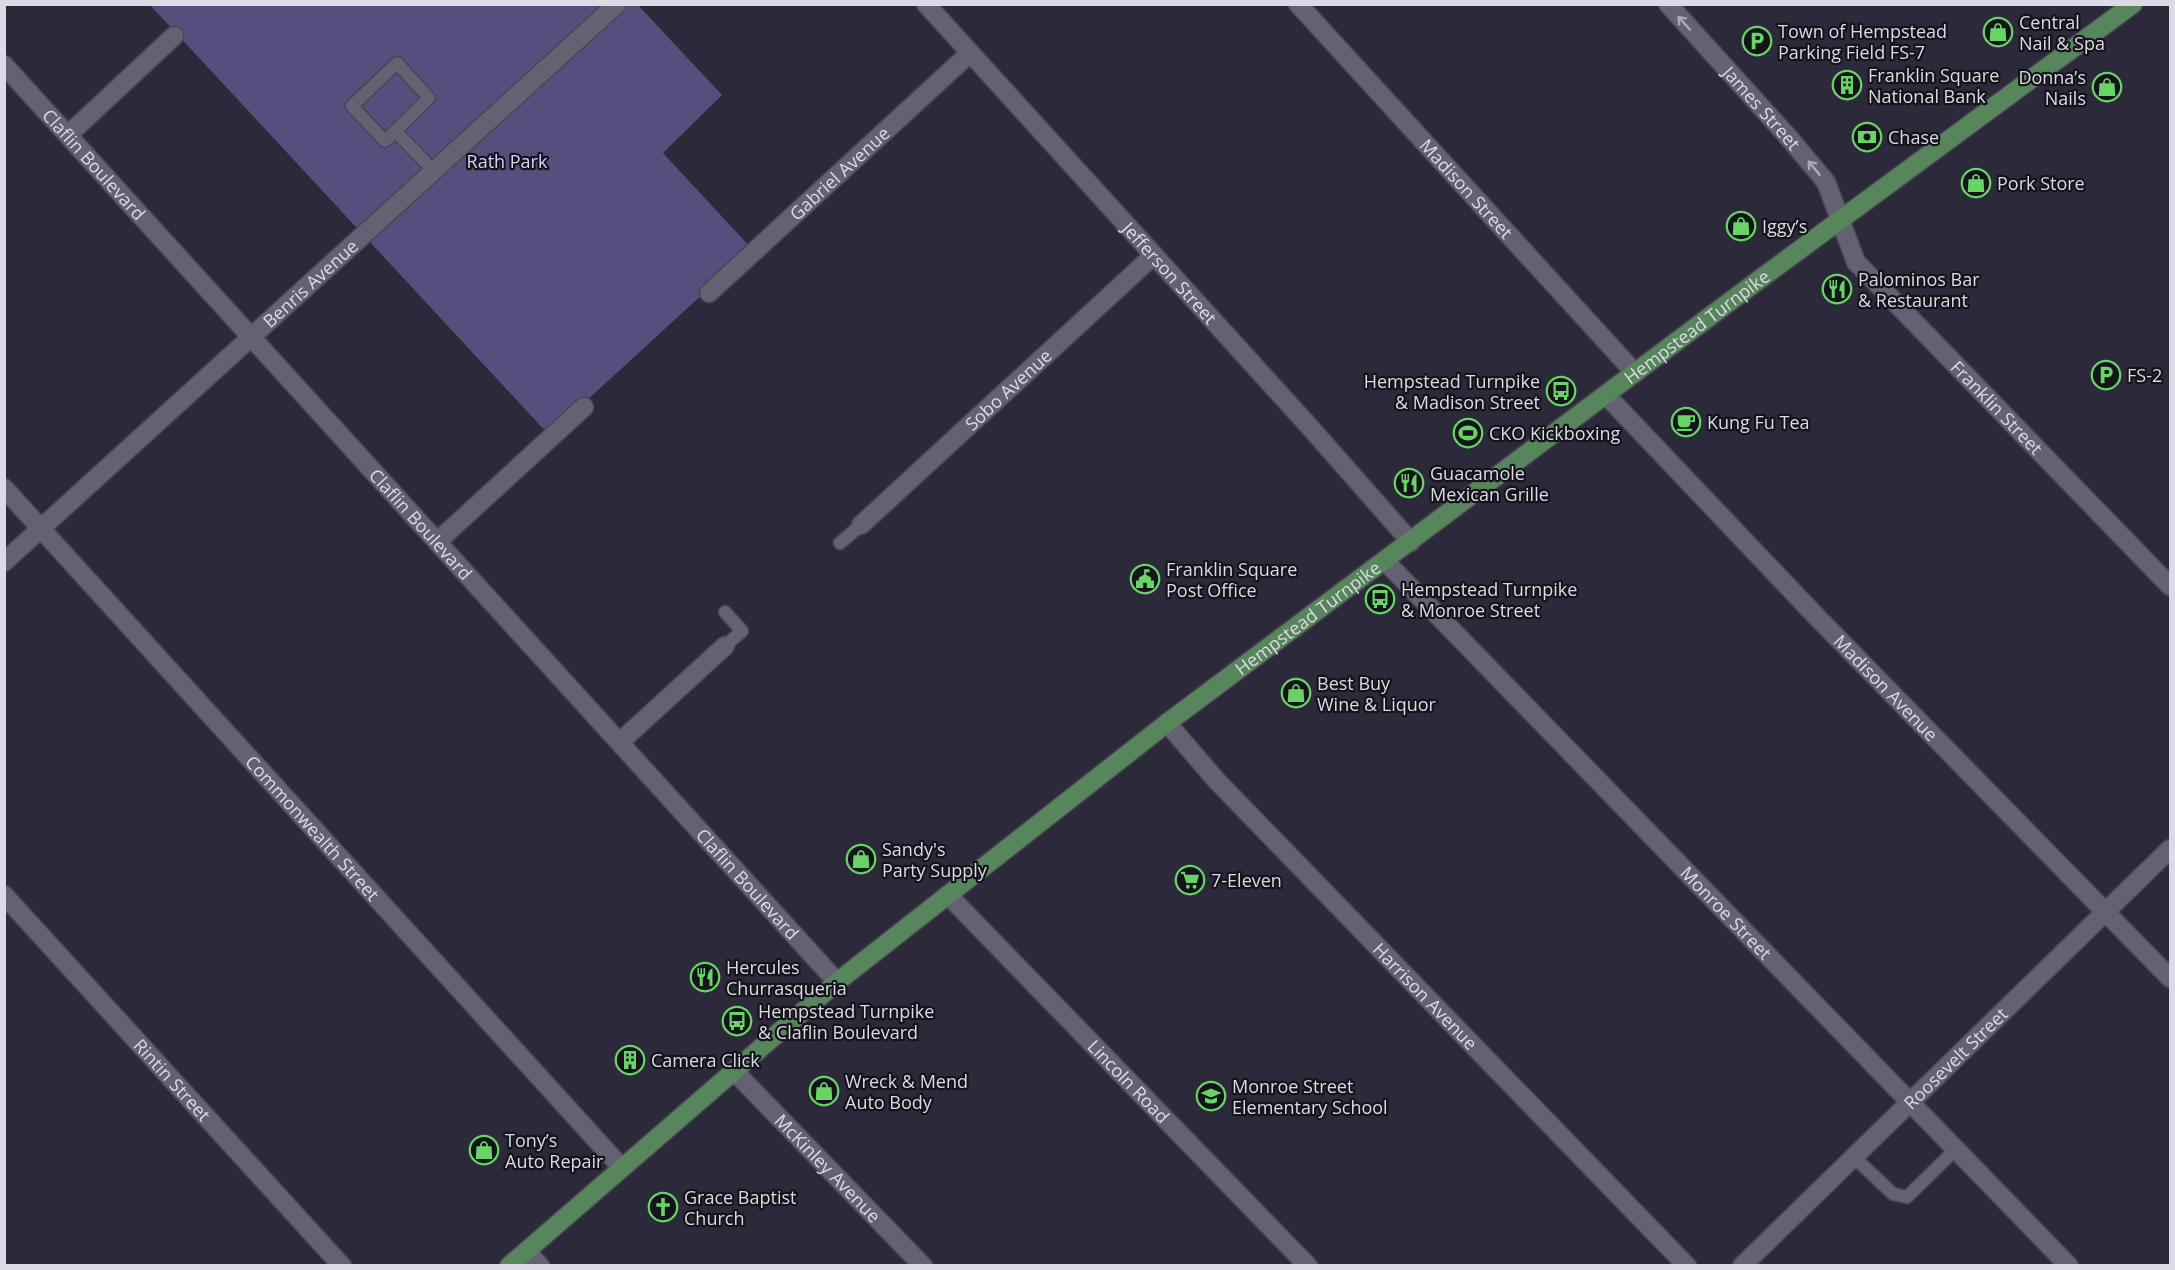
<svg xmlns="http://www.w3.org/2000/svg" width="2175" height="1270" font-family="'Open Sans',sans-serif">
	<style>
		.green { fill: #574e7d }
		.lines { fill: none; stroke-linecap: round; stroke-linejoin: round }
		.lane-casing { stroke: #494653; stroke-width: 15 }
		.street-casing { stroke: #494653; stroke-width: 21 }
		.primary-casing { stroke: #494653; stroke-width: 21 }
		.lane { stroke: #646173; stroke-width: 12 }
		.street { stroke: #646173; stroke-width: 18 }
		.primary { stroke: #58865c; stroke-width: 18 }
		.oneway { stroke: #acaab7 }
		.labels { text-anchor: middle; dominant-baseline: central; stroke-width: 4.5; stroke-linejoin: round; paint-order: stroke }
		.poi-label { font-size: 18px; fill: #dcdbe5; stroke: #15141b; text-anchor: start }
		.street-label { font-size: 18px; fill: #dcdbe5; stroke: #15141b }
		.park-label { font-size: 18px; fill: #d8d1fb; stroke: #15141b }
	</style>
	<rect width="100%" height="100%" fill="#2c2a3a"/>
	<polygon class="green" points="150,5 638,5 722,95 663,153 752,249 549,435"/>
	<g class="lines">
		<g class="lane-casing">
			<g id="lane">
				<polygon points="397,63 429,98 385,141 352,106"/>
				<polyline points="395,131 434,171"/>
				<polyline points="840,543 861,525"/>
				<polyline points="725,612 742,631 725,646"/>
				<polyline points="1854,1157 1893,1194 1907,1197 1956,1149"/>
			</g>
		</g>
		<g class="street-casing">
			<g id="street">
				<path id="s1" d="M926 4 1308 425 1411 542"/>
				<path id="s2" d="M1298 4 1635 373"/>
				<path id="s3" d="M1668 4 1790 139 1826 182 1856 262 2170 586"/>
				<path id="s4" d="M4 65 837 982"/>
				<polyline points="68,135 174,36"/>
				<path id="s5" d="M709 293 970 53"/>
				<path id="s6" d="M1606 395 1814 614 2170 978"/>
				<path id="s7" d="M4 488 621 1167"/>
				<path id="s8" d="M861 525 1154 255"/>
				<polyline points="438,541 584,407"/>
				<path id="s9" d="M1385 561 2069 1266"/>
				<path id="s10" d="M4 562 617 4"/>
				<path id="s11" d="M1167 723 1217 781 1687 1266"/>
				<polyline points="620,742 725,646"/>
				<path id="s12" d="M4 895 342 1266"/>
				<path id="s13" d="M949 896 1308 1266"/>
				<path id="s14" d="M734 1071 923 1266"/>
				<polyline points="526,1251 540,1266"/>
				<path id="s15" d="M1742 1266 2170 849"/>
			</g>
		</g>
		<g class="primary-casing">
			<g id="primary">
				<path id="s16" d="M509 1266 837 982 1167 723 1756 282 2133 4"/>
			</g>
		</g>
		<use href="#lane" class="lane"/>
		<use href="#street" class="street"/>
		<use href="#primary" class="primary"/>
	</g>
	<defs><path id="oneway-shaft" d="M-6 0H5M1.5-3L5.5 0L1.5 3" fill="none" stroke-width="1.6" stroke-linecap="round" stroke-linejoin="round" transform="scale(1.5)"/></defs>
	<g class="oneway">
		<use href="#oneway-shaft" transform="translate(1684 23) rotate(-132)"/>
		<use href="#oneway-shaft" transform="translate(1814 168) rotate(-130)"/>
	</g>
	<defs>
		<g id="shop-ring" transform="scale(1.5)"><circle r="9.5" fill="#15141b" stroke="#68d465" stroke-width="1.5"/><path d="M-5-2.5h2.3a2.7 3.5 0 0 1 5.4 0H5L5.5 6h-11ZM-1.5-2.5h3a1.5 2.3 0 0 0-3 0Z" fill="#68d465"/></g>
		<g id="parking-ring" transform="scale(1.5)"><circle r="9.5" fill="#15141b" stroke="#68d465" stroke-width="1.5"/><path d="M-3.5-5.5H1a3.5 3.5 0 0 1 0 7H-1V5.5H-3.5ZM-1-3.4V-.6H.8a1.4 1.4 0 0 0 0-2.8Z" fill="#68d465"/></g>
		<g id="building-ring" transform="scale(1.5)"><circle r="9.5" fill="#15141b" stroke="#68d465" stroke-width="1.5"/><path d="M-4-6H4V6H1V3H-1V6H-4ZM-2.5-4.3h1.7v1.8h-1.7ZM.8-4.3h1.7v1.8H.8ZM-2.5-1h1.7V.8h-1.7ZM.8-1h1.7V.8H.8Z" fill="#68d465"/></g>
		<g id="bank-ring" transform="scale(1.5)"><circle r="9.5" fill="#15141b" stroke="#68d465" stroke-width="1.5"/><path d="M-6-4H6V4H-6ZM0-2.3a2.3 2.3 0 1 0 0 4.6a2.3 2.3 0 1 0 0-4.6Z" fill="#68d465"/></g>
		<g id="restaurant-ring" transform="scale(1.5)"><circle r="9.5" fill="#15141b" stroke="#68d465" stroke-width="1.5"/><path d="M-5-6h1v4h1v-4h1v4h1v-4h1v5L-1.5 .5V6h-2V.5L-5-1ZM5-6V6H3V1.5H1.5Q1.5-4 5-6Z" fill="#68d465"/></g>
		<g id="bus-ring" transform="scale(1.5)"><circle r="9.5" fill="#15141b" stroke="#68d465" stroke-width="1.5"/><path d="M-5-6H5V4H4V6H2V4H-2V6H-4V4H-5ZM-3.5-4V0h7V-4ZM-3.5 1.2v1.5H-2V1.2ZM2 1.2v1.5H3.5V1.2Z" fill="#68d465"/></g>
		<g id="cafe-ring" transform="scale(1.5)"><circle r="9.5" fill="#15141b" stroke="#68d465" stroke-width="1.5"/><path d="M-5.5-4.5H6V0H3Q3 3.5 0 3.5H-2.5Q-5.5 3.5-5.5 0ZM3-3.2v2h1.7v-2ZM-6 4.5H4V6H-6Z" fill="#68d465"/></g>
		<g id="stadium-ring" transform="scale(1.5)"><circle r="9.5" fill="#15141b" stroke="#68d465" stroke-width="1.5"/><path d="M0-5a6.5 5 0 1 0 0 10a6.5 5 0 1 0 0-10ZM-3.5-1.8h7v3.6h-7Z" fill="#68d465"/></g>
		<g id="civic-ring" transform="scale(1.5)"><circle r="9.5" fill="#15141b" stroke="#68d465" stroke-width="1.5"/><path d="M-.6-6.5H3V-4.5H.6V-3L4-1V1h2V6H-6V1h2V-1L-.6-3ZM-1.2 2.5V6h2.4V2.5Z" fill="#68d465"/></g>
		<g id="supermarket-ring" transform="scale(1.5)"><circle r="9.5" fill="#15141b" stroke="#68d465" stroke-width="1.5"/><path d="M-6-5.5h2.5l.6 2H6L4.5 2H-2.5L-4.4-4H-6ZM-1.5 3.2a1.3 1.3 0 1 0 .1 0ZM3 3.2a1.3 1.3 0 1 0 .1 0Z" fill="#68d465"/></g>
		<g id="school-ring" transform="scale(1.5)"><circle r="9.5" fill="#15141b" stroke="#68d465" stroke-width="1.5"/><path d="M0-5L7-2L0 1L-7-2ZM-4 1L0 2.5L4 1V4Q0 6-4 4Z" fill="#68d465"/></g>
		<g id="church-ring" transform="scale(1.5)"><circle r="9.5" fill="#15141b" stroke="#68d465" stroke-width="1.5"/><path d="M-1.2-6h2.4v3.5h3.3v2.4h-3.3V6h-2.4V-.1h-3.3v-2.4h3.3Z" fill="#68d465"/></g>
	</defs>
	<g fill-rule="evenodd">
		<use href="#shop-ring" x="1998" y="32"/>
		<use href="#parking-ring" x="1757" y="41"/>
		<use href="#building-ring" x="1847" y="85"/>
		<use href="#shop-ring" x="2107" y="87"/>
		<use href="#bank-ring" x="1867" y="137"/>
		<use href="#shop-ring" x="1976" y="183"/>
		<use href="#shop-ring" x="1741" y="226"/>
		<use href="#restaurant-ring" x="1837" y="289"/>
		<use href="#parking-ring" x="2106" y="375"/>
		<use href="#bus-ring" x="1561" y="391"/>
		<use href="#cafe-ring" x="1686" y="422"/>
		<use href="#stadium-ring" x="1468" y="433"/>
		<use href="#restaurant-ring" x="1409" y="483"/>
		<use href="#civic-ring" x="1145" y="579"/>
		<use href="#bus-ring" x="1380" y="599"/>
		<use href="#shop-ring" x="1296" y="693"/>
		<use href="#shop-ring" x="861" y="859"/>
		<use href="#supermarket-ring" x="1190" y="880"/>
		<use href="#restaurant-ring" x="705" y="977"/>
		<use href="#bus-ring" x="737" y="1021"/>
		<use href="#building-ring" x="630" y="1060"/>
		<use href="#shop-ring" x="824" y="1091"/>
		<use href="#school-ring" x="1211" y="1096"/>
		<use href="#shop-ring" x="484" y="1150"/>
		<use href="#church-ring" x="663" y="1207"/>
	</g>
	<g class="labels">
		<g class="poi-label">
			<text x="2019" y="22">Central<tspan x="2019" dy="21">Nail &amp; Spa</tspan></text>
			<text x="1778" y="31">Town of Hempstead<tspan x="1778" dy="21">Parking Field FS-7</tspan></text>
			<text x="1868" y="75">Franklin Square<tspan x="1868" dy="21">National Bank</tspan></text>
			<text x="2086" y="77" text-anchor="end">Donna’s<tspan x="2086" dy="21">Nails</tspan></text>
			<text x="1888" y="137">Chase</text>
			<text x="1997" y="183">Pork Store</text>
			<text x="1762" y="226">Iggy’s</text>
			<text x="1858" y="279">Palominos Bar<tspan x="1858" dy="21">&amp; Restaurant</tspan></text>
			<text x="2127" y="375">FS-2</text>
			<text x="1540" y="381" text-anchor="end">Hempstead Turnpike<tspan x="1540" dy="21">&amp; Madison Street</tspan></text>
			<text x="1707" y="422">Kung Fu Tea</text>
			<text x="1489" y="433">CKO Kickboxing</text>
			<text x="1430" y="473">Guacamole<tspan x="1430" dy="21">Mexican Grille</tspan></text>
			<text x="1166" y="569">Franklin Square<tspan x="1166" dy="21">Post Office</tspan></text>
			<text x="1401" y="589">Hempstead Turnpike<tspan x="1401" dy="21">&amp; Monroe Street</tspan></text>
			<text x="1317" y="683">Best Buy<tspan x="1317" dy="21">Wine &amp; Liquor</tspan></text>
			<text x="882" y="849">Sandy's<tspan x="882" dy="21">Party Supply</tspan></text>
			<text x="1211" y="880">7-Eleven</text>
			<text x="726" y="967">Hercules<tspan x="726" dy="21">Churrasqueria</tspan></text>
			<text x="758" y="1011">Hempstead Turnpike<tspan x="758" dy="21">&amp; Claflin Boulevard</tspan></text>
			<text x="651" y="1060">Camera Click</text>
			<text x="845" y="1081">Wreck &amp; Mend<tspan x="845" dy="21">Auto Body</tspan></text>
			<text x="1232" y="1086">Monroe Street<tspan x="1232" dy="21">Elementary School</tspan></text>
			<text x="505" y="1140">Tony’s<tspan x="505" dy="21">Auto Repair</tspan></text>
			<text x="684" y="1197">Grace Baptist<tspan x="684" dy="21">Church</tspan></text>
		</g>
		<g class="street-label">
			<text stroke="none"><textPath href="#s3" startOffset="140">James Street</textPath></text>
			<text stroke="none"><textPath href="#s4" startOffset="134">Claflin Boulevard</textPath></text>
			<text stroke="none"><textPath href="#s5" startOffset="177">Gabriel Avenue</textPath></text>
			<text stroke="none"><textPath href="#s2" startOffset="250">Madison Street</textPath></text>
			<text stroke="none"><textPath href="#s1" startOffset="363">Jefferson Street</textPath></text>
			<text stroke="none"><textPath href="#s10" startOffset="414">Benris Avenue</textPath></text>
			<text stroke="none"><textPath href="#s16" startOffset="1515">Hempstead Turnpike</textPath></text>
			<text stroke="none"><textPath href="#s8" startOffset="200">Sobo Avenue</textPath></text>
			<text stroke="none"><textPath href="#s3" startOffset="526">Franklin Street</textPath></text>
			<text stroke="none"><textPath href="#s4" startOffset="620">Claflin Boulevard</textPath></text>
			<text stroke="none"><textPath href="#s16" startOffset="1029">Hempstead Turnpike</textPath></text>
			<text stroke="none"><textPath href="#s6" startOffset="405">Madison Avenue</textPath></text>
			<text stroke="none"><textPath href="#s7" startOffset="459">Commonwealth Street</textPath></text>
			<text stroke="none"><textPath href="#s4" startOffset="1106">Claflin Boulevard</textPath></text>
			<text stroke="none"><textPath href="#s9" startOffset="490">Monroe Street</textPath></text>
			<text stroke="none"><textPath href="#s11" startOffset="376">Harrison Avenue</textPath></text>
			<text stroke="none"><textPath href="#s15" startOffset="298">Roosevelt Street</textPath></text>
			<text stroke="none"><textPath href="#s12" startOffset="250">Rintin Street</textPath></text>
			<text stroke="none"><textPath href="#s13" startOffset="258">Lincoln Road</textPath></text>
			<text stroke="none"><textPath href="#s14" startOffset="135">McKinley Avenue</textPath></text>
		</g>
		<g class="park-label">
			<text x="507" y="161">Rath Park</text>
		</g>
	</g>
	<rect width="2175" height="1270" fill="none" stroke="#dcdbe5" stroke-width="12"/>
</svg>
